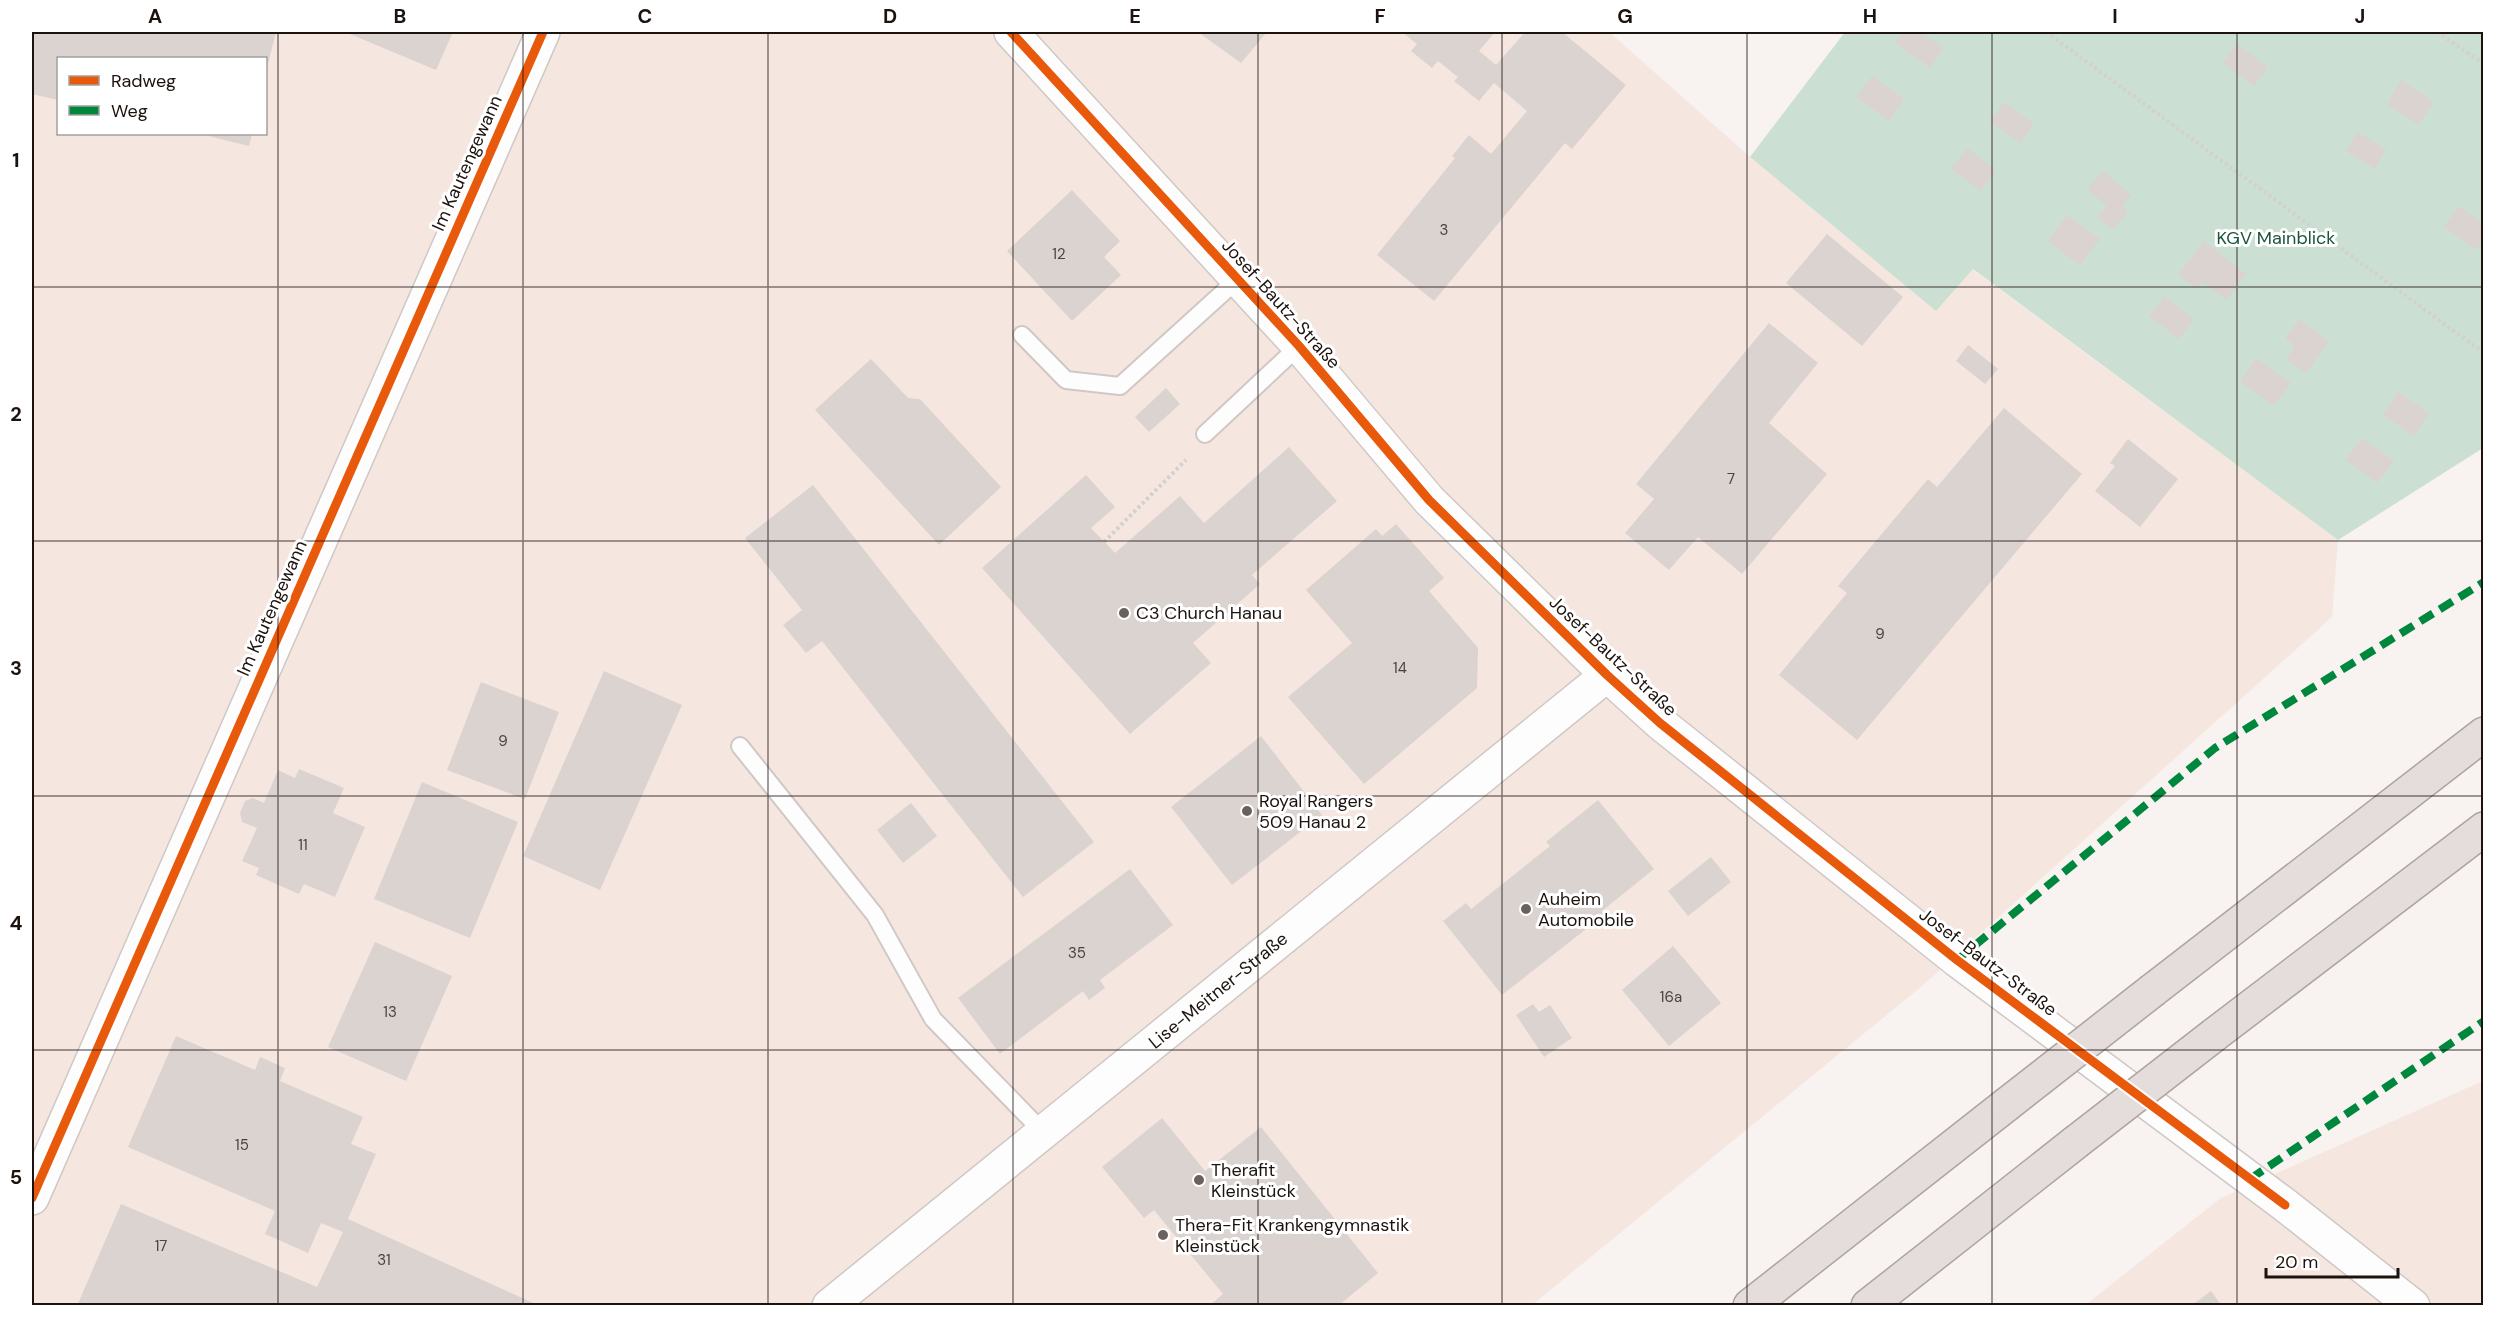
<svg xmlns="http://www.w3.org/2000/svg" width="2515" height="1337" font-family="'DM Sans',sans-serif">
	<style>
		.industrial { fill: #f6e6e0; fill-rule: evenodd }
		.green { fill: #cbe0d2 }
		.building { fill: #dbd3d0 }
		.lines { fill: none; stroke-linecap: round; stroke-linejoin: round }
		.service-casing { stroke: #cfc8c5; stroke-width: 20 }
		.minor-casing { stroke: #cfc8c5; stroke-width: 36 }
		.trunk-casing { stroke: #afa29f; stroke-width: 36 }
		.path { stroke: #d3d0d0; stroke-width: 4; stroke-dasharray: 3 3; stroke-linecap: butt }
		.service { stroke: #fefdfd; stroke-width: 16 }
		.minor { stroke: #fefdfd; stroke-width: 33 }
		.trunk { stroke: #e5dddb; stroke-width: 33 }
		.trunk-bridge-casing { stroke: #afa29f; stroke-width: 36; stroke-linecap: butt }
		.trunk-bridge { stroke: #e5dddb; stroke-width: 33 }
		.quiet { stroke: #00873e; stroke-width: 8; stroke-dasharray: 15 8; stroke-linecap: butt }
		.cycleway-casing { stroke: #fff; stroke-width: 13 }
		.cycleway { stroke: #e8590c; stroke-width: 9 }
		.grid { fill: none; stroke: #1c130f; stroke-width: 1.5; stroke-opacity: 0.55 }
		.poi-dot { fill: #69615e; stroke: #fff; stroke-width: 2 }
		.labels { text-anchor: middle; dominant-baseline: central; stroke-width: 6; stroke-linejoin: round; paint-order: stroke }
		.number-label { font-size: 15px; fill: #4c433f }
		.street-label { font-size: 18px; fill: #1c130f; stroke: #fff }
		.park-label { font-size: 18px; fill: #1a543a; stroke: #fff }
		.poi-label { font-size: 18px; fill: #1c130f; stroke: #fff; text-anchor: start }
		.neatline { fill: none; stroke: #1c130f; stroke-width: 2 }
		.grid-label { font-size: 20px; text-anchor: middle; font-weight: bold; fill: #1c130f }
	</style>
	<rect width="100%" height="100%" fill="#f8f2f0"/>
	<g class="industrial">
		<path d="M32 32H1609L1750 157 1936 311 1972 269 2338 540 2332 617 1922 986 1532 1305H32ZM58 58H266V134H58Z"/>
		<polygon points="2483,1081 2483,1305 2084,1306 2221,1198"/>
	</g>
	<polygon class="green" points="1845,32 2483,32 2483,448 2338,540 1973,269 1936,311 1750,157"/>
	<g class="building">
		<polygon points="32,32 276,32 266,72 266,58 58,58 58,100 32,94"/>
		<polygon points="345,32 453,32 436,70"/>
		<polygon points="1198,32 1267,32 1241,63"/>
		<polygon points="1402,32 1495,32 1479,51 1496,65 1525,32 1562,32 1626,85 1572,149 1565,143 1434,301 1377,255 1455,158 1452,156 1469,135 1491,154 1527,111 1494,83 1479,101 1454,81 1458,77 1438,61 1432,68 1411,51 1417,44"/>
		<polygon points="1902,32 1920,32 1944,48 1930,68 1895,43"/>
		<polygon points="2237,44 2268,67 2254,86 2223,63"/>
		<polygon points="1872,76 1904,99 1889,121 1856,97"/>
		<polygon points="2401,80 2434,101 2419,125 2387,105"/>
		<polygon points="2004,102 2034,124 2020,143 1990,122"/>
		<polygon points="2357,132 2386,149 2375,169 2346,151"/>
		<polygon points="200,134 252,134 249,146"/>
		<polygon points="1967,148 1996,170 1981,191 1951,169"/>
		<polygon points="2103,171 2131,195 2122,207 2128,212 2113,230 2097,217 2107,206 2087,189"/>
		<polygon points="1072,190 1120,241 1104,257 1121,275 1072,321 1007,251"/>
		<polygon points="2459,206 2484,224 2484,238 2476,250 2444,227"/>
		<polygon points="2067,215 2100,239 2080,265 2048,241"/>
		<polygon points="1827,234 1903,297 1862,346 1786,283"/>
		<polygon points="2204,241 2246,274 2226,300 2202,282 2197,289 2178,275"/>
		<polygon points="2164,296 2194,319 2179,339 2149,316"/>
		<polygon points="2299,319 2329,341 2306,374 2286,359 2295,346 2285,339"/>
		<polygon points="1769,323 1818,363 1769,423 1827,474 1742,574 1698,537 1669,570 1625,533 1654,499 1636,484"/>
		<polygon points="1968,345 1998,369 1985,384 1956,361"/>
		<polygon points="2256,358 2291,383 2274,406 2240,382"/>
		<polygon points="871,359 908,398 920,399 1001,487 939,545 815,410"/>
		<polygon points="1166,388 1180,404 1149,432 1135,417"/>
		<polygon points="2398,392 2429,413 2414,436 2383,415"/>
		<polygon points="2004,408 2082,474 1857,740 1779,675 1847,593 1838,586 1928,479 1937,487"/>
		<polygon points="2362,438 2394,461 2377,483 2345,460"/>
		<polygon points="2128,439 2178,479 2140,527 2095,491 2115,466 2110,463"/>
		<polygon points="1289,447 1337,501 1252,575 1260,584 1193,643 1211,663 1130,734 982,568 1086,475 1115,507 1091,528 1115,553 1180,496 1204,523"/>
		<polygon points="813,485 1094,842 1023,897 822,641 806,653 783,625 802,610 745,538"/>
		<polygon points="1396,524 1444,578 1429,591 1478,648 1477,688 1364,784 1288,697 1352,643 1306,590 1376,529 1382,536"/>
		<polygon points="604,671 682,705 600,890 523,856"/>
		<polygon points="481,682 559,712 525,799 447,770"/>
		<polygon points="1261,736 1322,815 1232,885 1171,807"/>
		<polygon points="299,769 344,788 333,813 365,827 335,897 304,884 299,894 256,875 259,868 242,861 257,828 242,822 240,813 245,801 253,798 264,803 278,770 295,778"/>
		<polygon points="422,782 518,822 470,938 374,899"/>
		<polygon points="1598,800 1654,869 1602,911 1604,915 1502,995 1443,921 1466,903 1471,909 1550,846 1546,842"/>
		<polygon points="911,803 937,836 903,863 877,830"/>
		<polygon points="1711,857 1731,882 1688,916 1668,891"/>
		<polygon points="1130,869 1173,925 1100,980 1105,988 1089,1000 1083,991 1000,1054 958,998"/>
		<polygon points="375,942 452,976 406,1081 328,1047"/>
		<polygon points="1673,946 1721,1003 1669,1046 1622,990"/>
		<polygon points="1533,1004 1539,1012 1550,1005 1572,1038 1544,1057 1516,1015"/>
		<polygon points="176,1036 255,1070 260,1057 285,1068 280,1081 363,1117 351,1144 376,1154 348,1219 540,1306 77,1306 121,1204 317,1287 343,1232 321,1223 308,1253 265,1234 275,1211 128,1147"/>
		<polygon points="1162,1118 1205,1171 1261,1127 1378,1273 1338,1306 1209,1306 1223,1294 1154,1210 1144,1218 1102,1167"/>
		<polygon points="2211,1291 2222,1306 2191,1306"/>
	</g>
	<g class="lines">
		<g class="service-casing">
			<g id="service">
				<polyline points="1022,335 1066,380 1120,386 1238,279"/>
				<polyline points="1205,434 1299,346"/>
				<polyline points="740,746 875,915 933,1019 1043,1132"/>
			</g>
		</g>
		<g class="minor-casing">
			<g id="minor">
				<polyline points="1011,32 1299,346 1429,500 1607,675 1660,723 1957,960 2285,1205 2413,1306"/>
				<polyline points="32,1198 543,32"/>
				<path id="s1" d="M829 1306 1607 675"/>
			</g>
		</g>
		<g class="trunk-casing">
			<g id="trunk">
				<polyline points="2153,990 2484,734"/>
				<polyline points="2214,1035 2484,829"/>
				<polyline points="1750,1306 2006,1105"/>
				<polyline points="1868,1306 2076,1142"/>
			</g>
		</g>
		<g class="path">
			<polyline points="2046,32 2484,353"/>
			<polyline points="2437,32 2484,64"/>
			<polyline points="1104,542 1186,460"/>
		</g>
		<use href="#service" class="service"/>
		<use href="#minor" class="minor"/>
		<use href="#trunk" class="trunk"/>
		<g class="trunk-bridge-casing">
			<g id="trunk-bridge">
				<polyline points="2006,1105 2153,990"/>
				<polyline points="2076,1142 2214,1035"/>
			</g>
		</g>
		<use href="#trunk-bridge" class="trunk-bridge"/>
		<g class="quiet">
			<polyline points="1957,960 2215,748 2484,582"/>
			<polyline points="2250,1179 2484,1021"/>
		</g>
		<g class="cycleway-casing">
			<g id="cycleway">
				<polyline points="1011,32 1299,346 1429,500 1607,675 1660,723 1957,960 2285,1205"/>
				<polyline points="32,1198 543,32"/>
			</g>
		</g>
		<use href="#cycleway" class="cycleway"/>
	</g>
	<path class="grid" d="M278 32V1306M523 32V1306M768 32V1306M1013 32V1306M1258 32V1306M1502 32V1306M1747 32V1306M1992 32V1306M2237 32V1306M32 287H2484M32 541H2484M32 796H2484M32 1050H2484"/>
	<g class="poi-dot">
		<circle cx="1124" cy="613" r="6"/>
		<circle cx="1247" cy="811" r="6"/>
		<circle cx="1526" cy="909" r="6"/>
		<circle cx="1199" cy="1180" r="6"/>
		<circle cx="1163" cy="1235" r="6"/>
	</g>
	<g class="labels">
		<g class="number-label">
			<text x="1444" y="230">3</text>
			<text x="1059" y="254">12</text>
			<text x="1731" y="479">7</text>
			<text x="1880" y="634">9</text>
			<text x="1400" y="668">14</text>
			<text x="503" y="741">9</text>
			<text x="303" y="845">11</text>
			<text x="1077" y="953">35</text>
			<text x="1671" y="997">16a</text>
			<text x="390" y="1012">13</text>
			<text x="242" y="1145">15</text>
			<text x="161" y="1246">17</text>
			<text x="384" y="1260">31</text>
		</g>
		<g class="street-label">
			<text transform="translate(467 163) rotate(-66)">Im Kautengewann</text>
			<text transform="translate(1281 304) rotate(48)">Josef-Bautz-Straße</text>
			<text transform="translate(272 608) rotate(-66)">Im Kautengewann</text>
			<text transform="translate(1613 656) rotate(43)">Josef-Bautz-Straße</text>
			<text transform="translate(1988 962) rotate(37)">Josef-Bautz-Straße</text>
			<text stroke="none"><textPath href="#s1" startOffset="501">Lise-Meitner-Straße</textPath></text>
		</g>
		<g class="park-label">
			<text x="2276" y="238">KGV Mainblick</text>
		</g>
		<g class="poi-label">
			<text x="1136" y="613">C3 Church Hanau</text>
			<text x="1259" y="801">Royal Rangers<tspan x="1259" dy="21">509 Hanau 2</tspan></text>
			<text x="1538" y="899">Auheim<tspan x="1538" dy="21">Automobile</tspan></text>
			<text x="1211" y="1170">Therafit<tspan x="1211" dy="21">Kleinstück</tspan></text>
			<text x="1175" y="1225">Thera-Fit Krankengymnastik<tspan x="1175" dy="21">Kleinstück</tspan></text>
		</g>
	</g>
	<rect width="2515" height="1337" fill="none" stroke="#ffffff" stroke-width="66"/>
	<rect x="57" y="57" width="210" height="78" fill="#ffffff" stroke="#a4a19f" stroke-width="1.5"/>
	<rect x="69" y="76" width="30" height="9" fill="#e8590c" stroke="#a4a19f" stroke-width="1.5"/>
	<text x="111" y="87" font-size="18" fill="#1c130f">Radweg</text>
	<rect x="69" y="106" width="30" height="9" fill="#00873e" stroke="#a4a19f" stroke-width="1.5"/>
	<text x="111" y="117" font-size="18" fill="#1c130f">Weg</text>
	<path d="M2266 1268v9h132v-9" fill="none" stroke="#1c130f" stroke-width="3"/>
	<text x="2275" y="1268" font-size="18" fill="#1c130f" stroke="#ffffff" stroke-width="4.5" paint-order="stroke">20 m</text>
	<rect x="33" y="33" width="2449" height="1271" class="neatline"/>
	<g class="grid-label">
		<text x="155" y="23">A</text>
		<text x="400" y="23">B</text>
		<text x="645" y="23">C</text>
		<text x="890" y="23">D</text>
		<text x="1135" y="23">E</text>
		<text x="1380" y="23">F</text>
		<text x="1625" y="23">G</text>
		<text x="1870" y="23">H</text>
		<text x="2115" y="23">I</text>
		<text x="2360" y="23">J</text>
		<text x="16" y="167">1</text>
		<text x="16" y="421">2</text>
		<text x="16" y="675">3</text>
		<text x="16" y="930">4</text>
		<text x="16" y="1184">5</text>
	</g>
</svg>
